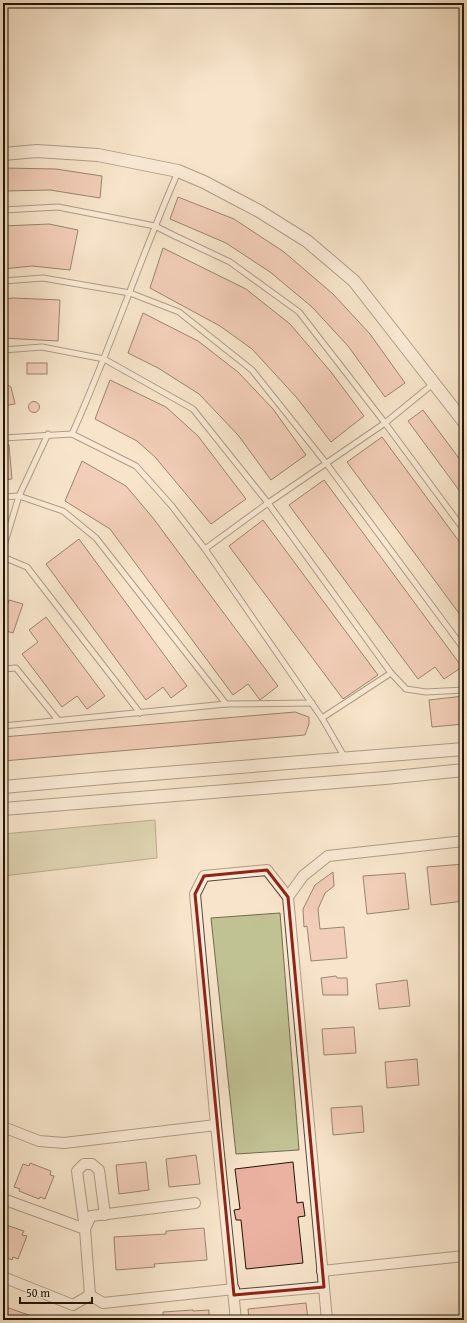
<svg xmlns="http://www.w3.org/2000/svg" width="467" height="1323" font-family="'Gentium Book Plus',serif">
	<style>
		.green { fill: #c1c294; stroke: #716c4c }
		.building { fill: #ebb1a1; stroke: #211503 }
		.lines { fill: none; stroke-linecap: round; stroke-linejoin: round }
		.service-casing { stroke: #564935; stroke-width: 7 }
		.minor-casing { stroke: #564935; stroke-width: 12 }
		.tertiary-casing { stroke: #564935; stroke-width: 14 }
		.service { stroke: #faeddd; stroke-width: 5 }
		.minor { stroke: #faeddd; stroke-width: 10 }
		.tertiary { stroke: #faeddd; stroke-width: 12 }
		.marked { fill: none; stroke: #8f2418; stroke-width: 3; stroke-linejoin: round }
	</style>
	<rect width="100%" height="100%" fill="#f7e4cb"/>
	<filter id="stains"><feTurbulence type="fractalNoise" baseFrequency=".005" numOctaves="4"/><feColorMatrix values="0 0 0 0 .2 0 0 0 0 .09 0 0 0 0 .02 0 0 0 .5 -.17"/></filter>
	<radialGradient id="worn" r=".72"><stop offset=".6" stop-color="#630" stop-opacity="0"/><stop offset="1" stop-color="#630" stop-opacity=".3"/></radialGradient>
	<g class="green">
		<polygon points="155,820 157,858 3,876 3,834"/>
		<polygon points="280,913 299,1150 236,1154 211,918"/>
	</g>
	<g class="building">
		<polygon points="3,168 56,169 102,176 100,198 50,190 3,191"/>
		<polygon points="178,197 234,219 284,252 333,294 370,334 405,383 385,397 348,346 312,307 270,272 226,243 170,219"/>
		<polygon points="49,224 78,230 70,270 32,266 3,269 3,226"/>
		<polygon points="163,248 246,289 290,324 331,372 364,416 331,442 297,398 252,349 220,326 150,288"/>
		<polygon points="13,298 60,300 58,341 3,338 3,299"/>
		<polygon points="143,313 198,341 238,372 273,409 306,455 271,480 238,435 199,394 158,368 128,353"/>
		<rect x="27" y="363" width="20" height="11"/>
		<polygon points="110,380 166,407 198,436 246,499 211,524 155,457 137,441 95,419"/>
		<polygon points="3,382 11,387 15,404 3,406"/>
		<circle cx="34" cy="407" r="5.5"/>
		<polygon points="423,410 464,465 464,497 408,421"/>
		<polygon points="382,437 464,548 464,620 347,462"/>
		<polygon points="3,445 9,445 12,479 3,480"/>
		<polygon points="82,461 126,486 153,518 278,686 260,700 248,684 233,695 110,529 65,501"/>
		<polygon points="324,480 462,667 444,679 435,667 418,679 289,505"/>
		<polygon points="263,520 378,675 343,699 229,546"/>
		<polygon points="79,539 187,686 171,698 163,687 146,700 46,564"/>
		<polygon points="9,600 23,604 13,633 3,630 3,617"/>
		<polygon points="46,617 105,696 87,709 77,696 62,707 22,654 38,642 29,630"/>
		<polygon points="464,696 464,724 432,727 429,700"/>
		<polygon points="295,712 309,717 309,724 305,735 3,761 3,737"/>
		<polygon points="464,864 464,901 431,905 427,867"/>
		<polygon points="333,872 334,886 325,893 318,909 320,929 344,927 347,958 311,961 307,926 304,927 303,909 315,885"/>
		<polygon points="405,873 409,909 367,914 363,876"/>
		<polygon points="336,976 337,978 347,978 348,995 323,995 321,978"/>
		<polygon points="407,980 410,1006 379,1009 376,984"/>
		<polygon points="354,1027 356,1053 324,1055 322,1029"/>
		<polygon points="417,1059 419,1085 387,1088 385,1062"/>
		<polygon points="362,1106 364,1132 333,1135 331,1108"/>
		<polygon points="196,1155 200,1184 169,1187 166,1159"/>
		<polygon points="146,1162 149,1190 119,1194 116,1165"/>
		<polygon points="293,1162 297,1203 303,1202 305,1216 298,1217 303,1263 246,1269 241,1220 236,1220 234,1210 240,1209 235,1169"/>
		<polygon points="30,1163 51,1171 50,1175 54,1176 45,1199 40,1197 39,1199 19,1191 20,1189 14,1187 23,1164 29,1166"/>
		<polygon points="3,1224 24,1231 22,1235 27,1236 18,1259 13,1257 12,1260 3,1256"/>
		<polygon points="204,1228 207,1260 154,1264 155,1267 116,1270 114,1237 166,1234 166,1231"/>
		<polygon points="306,1303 308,1320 249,1320 248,1309"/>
		<polygon points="3,1306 40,1319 40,1320 3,1320"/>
		<polygon points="193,1310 193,1311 209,1310 209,1320 163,1320 163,1312"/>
	</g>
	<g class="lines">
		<g class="service-casing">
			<g id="service">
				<polyline points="3,210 58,207 155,226 175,236 230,262 299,312 385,423 464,530"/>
				<polyline points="3,281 43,278 130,293 179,312 252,370 326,463 464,649"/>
				<polyline points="3,350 42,347 104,359 193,409 268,503 391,673"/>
				<path d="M72 434C111 348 140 258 178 172"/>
				<polyline points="3,438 72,434 136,466 171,505 205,549 322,718 345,758"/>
				<polyline points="3,497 19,496 63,511 96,538 226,704"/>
				<polyline points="3,549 19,496 48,434"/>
				<polyline points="205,549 268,503 385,423 434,383"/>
				<polyline points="3,557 27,567 140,713"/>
				<polyline points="3,669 16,668 58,720"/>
				<polyline points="322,718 391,673 406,689 426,692 464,690"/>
				<polyline points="3,726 226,704 312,703"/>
			</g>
		</g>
		<g class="minor-casing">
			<g id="minor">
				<polyline points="288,897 303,876 328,856 464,841"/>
				<polyline points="216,1125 195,894 204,876 267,870 288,897 327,1320"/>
				<polyline points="3,1127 39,1141 64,1143 216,1125 236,1320"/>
				<polyline points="3,1199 85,1229 90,1295 103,1303 234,1289"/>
				<polyline points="85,1229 77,1171 84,1164 92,1164 99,1170 105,1215"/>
				<polyline points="85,1229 91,1216 195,1203"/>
				<polyline points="322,1271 464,1256"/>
				<polyline points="3,1277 73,1305 90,1295"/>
				<polyline points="234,1295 324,1287"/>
			</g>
		</g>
		<g class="tertiary-casing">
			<g id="tertiary">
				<polyline points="3,154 37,151 98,155 178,171 204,182 259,211 307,241 354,281 464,422"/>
				<polyline points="3,787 115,777 464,749"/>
				<polyline points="3,809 385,778 464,770"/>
			</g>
		</g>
		<use href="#service" class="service"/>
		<use href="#minor" class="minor"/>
		<use href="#tertiary" class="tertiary"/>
	</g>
	<path d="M0 0H467V1323H0ZM267 870 288 897 324 1287 234 1295 195 894 204 876Z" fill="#f7e4cb" fill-opacity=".55" fill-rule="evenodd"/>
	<path class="marked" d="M267 870 288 897 324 1287 234 1295 195 894 204 876Z"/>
	<rect width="467" height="1323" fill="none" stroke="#f7e4cb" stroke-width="16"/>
	<rect x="4" y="4" width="459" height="1315" fill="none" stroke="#211503" stroke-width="2"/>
	<rect x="8" y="8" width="451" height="1307" fill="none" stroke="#211503"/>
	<path d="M20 1297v6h72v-6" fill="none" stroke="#211503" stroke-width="2"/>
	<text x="26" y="1297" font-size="12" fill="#211503" stroke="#faeddd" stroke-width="3" paint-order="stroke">50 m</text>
	<rect width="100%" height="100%" filter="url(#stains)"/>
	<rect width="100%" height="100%" fill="url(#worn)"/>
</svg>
